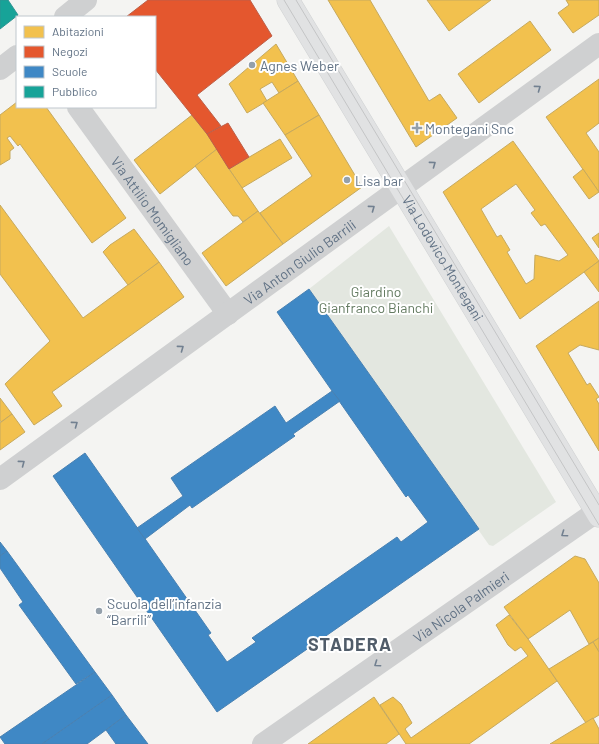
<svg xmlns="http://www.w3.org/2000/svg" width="599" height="744" font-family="Barlow,sans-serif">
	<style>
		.green { fill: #e3e7e0 }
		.homes { fill: #f2c14e; stroke: #c6a95e; fill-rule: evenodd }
		.shops { fill: #e4572e; stroke: #bd5f48 }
		.schools { fill: #3f88c5; stroke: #4981b2 }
		.public { fill: #17a398; stroke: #2d9492 }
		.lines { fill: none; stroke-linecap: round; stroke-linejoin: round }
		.secondary-casing { stroke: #d0d2d3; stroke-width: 23 }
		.street { stroke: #cfd0d1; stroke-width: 22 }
		.secondary { stroke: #e1e2e3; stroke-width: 22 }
		.tram { stroke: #c4c5c6; stroke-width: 1 }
		.oneway { stroke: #728090 }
		.poi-dot { fill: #94a0ab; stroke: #fff; stroke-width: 1.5 }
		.labels { text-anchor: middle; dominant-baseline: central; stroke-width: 4; stroke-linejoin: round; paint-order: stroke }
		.poi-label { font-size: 14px; fill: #617285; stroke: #fff; text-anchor: start }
		.street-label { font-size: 14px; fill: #617285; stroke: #fff }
		.park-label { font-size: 14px; fill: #647b61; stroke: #fff }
		.district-label { font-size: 18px; font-weight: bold; letter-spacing: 1px; fill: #505c69; stroke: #fff }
	</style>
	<rect width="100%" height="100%" fill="#f4f4f2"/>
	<polygon class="green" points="389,226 556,502 493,546 489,545 309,289"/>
	<g class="homes">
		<polygon points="328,0 370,0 429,101 440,94 457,118 416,147"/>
		<polygon points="427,0 491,0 449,31"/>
		<polygon points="566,0 599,0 599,15 573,33 558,13 569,5"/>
		<polygon points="530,21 551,50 479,103 458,74"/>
		<polygon points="276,44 298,81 279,93 272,82 260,89 267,101 247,113 229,84"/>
		<polygon points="599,79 599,123 586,133 599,152 599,192 546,117"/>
		<polygon points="298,81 319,115 285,135 263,103"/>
		<polygon points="17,102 17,107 46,107 126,218 92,243 20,144 18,146 10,136 7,138 14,148 10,151 10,159 0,165 0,115"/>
		<polygon points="192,115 207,134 217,149 160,194 134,160"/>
		<polygon points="319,115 362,187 283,244 260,213 312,176 285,135"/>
		<polygon points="280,139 292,158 242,188 229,169"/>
		<path d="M513 141 599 261 520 319 443 192ZM516 184 535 210 531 213 541 226 545 224 568 255 559 261 535 255 534 279 526 284 507 252 510 250 501 235 497 237 481 209Z"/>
		<polygon points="217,149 229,169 258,211 243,222 238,216 233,216 195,166"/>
		<polygon points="583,169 599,192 589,199 573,177"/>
		<polygon points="0,205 83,318 159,262 184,297 52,392 62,406 34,425 5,384 50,341 0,274"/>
		<polygon points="258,211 283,244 226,286 202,253"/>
		<polygon points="134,229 159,262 128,285 103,252 110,245"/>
		<polygon points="599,233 599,248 592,238"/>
		<polygon points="599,261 599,292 584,272"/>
		<polygon points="599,301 599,350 580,345 568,353 587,385 590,383 599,397 596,399 599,404 599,451 536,346"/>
		<polygon points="0,398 12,414 1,422 0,420"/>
		<polygon points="12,414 25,432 0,450 0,423"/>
		<polygon points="575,556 585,559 599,583 599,638 589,644 570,610 528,639 504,607"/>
		<polygon points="509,615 528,639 557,681 469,744 406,744 380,705 393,697 401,704 412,723 405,729 411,738 528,656 521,647 515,651 508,645 496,625"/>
		<polygon points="599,638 599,652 593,642"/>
		<polygon points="593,642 599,652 599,715 586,723 549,669"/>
		<polygon points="374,697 399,734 386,744 308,744"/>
		<polygon points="593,718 599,729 599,744 550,744"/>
	</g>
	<g class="shops">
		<polygon points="148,0 250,0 272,36 197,95 221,126 207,134 155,69 155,17 126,17"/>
		<polygon points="228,123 249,157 229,169 207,134"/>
	</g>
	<g class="schools">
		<polygon points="309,289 479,529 217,712 53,476 85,453 211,633 208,635 227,662 256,642 252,638 397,537 401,542 428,522 408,495 406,497 277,312"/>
		<polygon points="332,391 340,401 293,434 295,436 192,508 190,505 145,539 137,528 183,496 171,478 275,406 286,423"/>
		<polygon points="0,542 7,551 0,556"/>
		<polygon points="7,551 95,672 76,684 19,605 23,602 0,568 0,556"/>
		<polygon points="95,672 112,695 42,744 5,744 0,737"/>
		<polygon points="112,695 126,715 87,744 42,744"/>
		<polygon points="126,715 148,744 116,744 106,730"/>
	</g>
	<polygon class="public" points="0,0 8,0 18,15 0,29"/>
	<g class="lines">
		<g class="secondary-casing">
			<g id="secondary">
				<path id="s4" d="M288 0 599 516"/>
			</g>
		</g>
		<g class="street">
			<polyline points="65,17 86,0"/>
			<polyline points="0,69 17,56"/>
			<path id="s1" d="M78 107 228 314"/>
			<path id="s2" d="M0 479 599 44"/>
			<path id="s3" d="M263 744 599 510"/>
		</g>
		<use href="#secondary" class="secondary"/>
		<g class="tram">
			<polyline points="284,0 599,525"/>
			<polyline points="296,0 599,505"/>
		</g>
	</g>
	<defs><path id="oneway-chevron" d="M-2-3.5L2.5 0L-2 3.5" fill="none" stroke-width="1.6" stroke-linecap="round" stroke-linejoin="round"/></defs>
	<g class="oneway">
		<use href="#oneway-chevron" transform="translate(538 88) rotate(-36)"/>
		<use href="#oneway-chevron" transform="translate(433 164) rotate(-36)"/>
		<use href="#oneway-chevron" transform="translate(372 208) rotate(-36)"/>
		<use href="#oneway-chevron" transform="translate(181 348) rotate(-36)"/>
		<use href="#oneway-chevron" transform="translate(75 424) rotate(-36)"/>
		<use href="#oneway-chevron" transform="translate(22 463) rotate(-37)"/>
		<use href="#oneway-chevron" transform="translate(564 534) rotate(145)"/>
		<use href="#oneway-chevron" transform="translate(377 664) rotate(145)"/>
	</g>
	<g class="poi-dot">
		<circle cx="252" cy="65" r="4"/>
		<path d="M415 122h4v4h4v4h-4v4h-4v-4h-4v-4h4z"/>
		<circle cx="347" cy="180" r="4"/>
		<circle cx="99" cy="611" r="4"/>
	</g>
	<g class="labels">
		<g class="poi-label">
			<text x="260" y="65">Agnes Weber</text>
			<text x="425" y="128">Montegani Snc</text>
			<text x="355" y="180">Lisa bar</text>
			<text x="107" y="603">Scuola dell’infanzia<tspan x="107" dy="16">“Barrili”</tspan></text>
		</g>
		<g class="street-label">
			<text stroke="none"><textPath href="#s1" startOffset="128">Via Attilio Momigliano</textPath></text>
			<text stroke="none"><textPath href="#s4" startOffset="301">Via Lodovico Montegani</textPath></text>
			<text stroke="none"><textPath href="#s2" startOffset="370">Via Anton Giulio Barrili</textPath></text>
			<text stroke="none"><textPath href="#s3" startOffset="241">Via Nicola Palmieri</textPath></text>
		</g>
		<g class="park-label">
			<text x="376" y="291">Giardino<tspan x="376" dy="16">Gianfranco Bianchi</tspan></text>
		</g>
		<g class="district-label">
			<text x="350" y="644">STADERA</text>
		</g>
	</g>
	<rect x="16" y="16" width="140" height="92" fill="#ffffff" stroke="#c0c7ce"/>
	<rect x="24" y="26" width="20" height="12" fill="#f2c14e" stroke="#c0c7ce"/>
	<text x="52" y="36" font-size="12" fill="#617285">Abitazioni</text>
	<rect x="24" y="46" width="20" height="12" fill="#e4572e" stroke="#c0c7ce"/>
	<text x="52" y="56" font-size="12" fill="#617285">Negozi</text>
	<rect x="24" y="66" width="20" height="12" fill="#3f88c5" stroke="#c0c7ce"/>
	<text x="52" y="76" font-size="12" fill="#617285">Scuole</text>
	<rect x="24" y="86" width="20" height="12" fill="#17a398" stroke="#c0c7ce"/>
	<text x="52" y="96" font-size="12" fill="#617285">Pubblico</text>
</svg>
